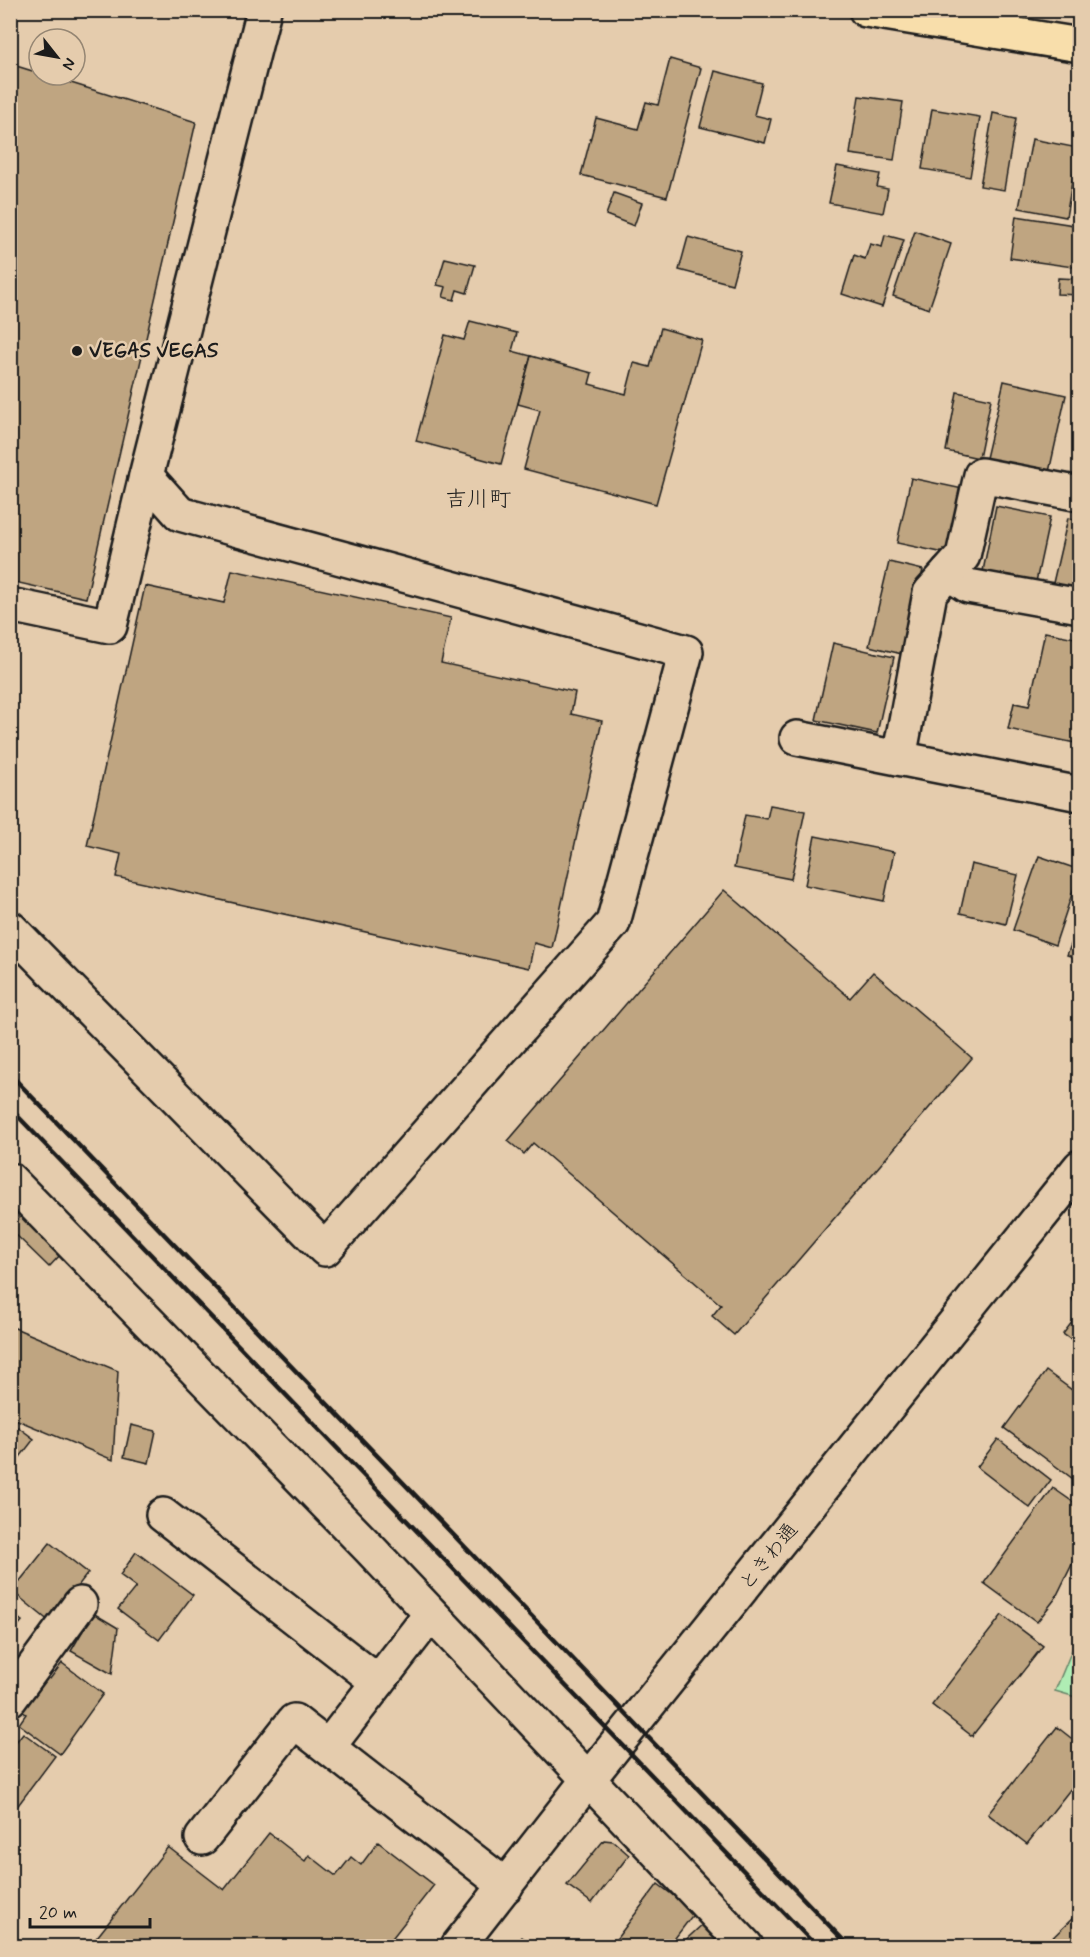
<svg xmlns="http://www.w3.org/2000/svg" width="1090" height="1957" font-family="Mynerve,'Klee One',sans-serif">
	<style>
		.green { fill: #afedb4; stroke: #668468; stroke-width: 1.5 }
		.building { fill: #bfa581; stroke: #1c1c1c; stroke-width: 1.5 }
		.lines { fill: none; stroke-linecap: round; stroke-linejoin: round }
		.minor-casing { stroke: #1c1c1c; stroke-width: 38 }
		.highway-casing { stroke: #1c1c1c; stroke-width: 38 }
		.minor { stroke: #e5ccad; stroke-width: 33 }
		.highway { stroke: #f8deab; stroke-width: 33 }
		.rail { stroke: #1c1c1c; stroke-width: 4.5 }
		.poi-dot { fill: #1c1c1c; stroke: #e5ccad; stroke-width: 2 }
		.labels { text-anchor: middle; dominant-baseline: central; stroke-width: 5; stroke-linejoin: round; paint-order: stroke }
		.poi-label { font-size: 20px; font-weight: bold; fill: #1c1c1c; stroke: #e5ccad; text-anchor: start }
		.street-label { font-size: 20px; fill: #1c1c1c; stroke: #e5ccad }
		.quarter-label { font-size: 22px; fill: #1c1c1c; stroke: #e5ccad }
	</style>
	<rect width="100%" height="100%" fill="#e5ccad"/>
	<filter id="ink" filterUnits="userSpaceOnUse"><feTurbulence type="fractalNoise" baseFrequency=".0167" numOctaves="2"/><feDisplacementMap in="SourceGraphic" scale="12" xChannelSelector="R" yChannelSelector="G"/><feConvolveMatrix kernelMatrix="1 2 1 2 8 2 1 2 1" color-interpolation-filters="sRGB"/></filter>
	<g filter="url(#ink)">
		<polygon class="green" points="1079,1633 1079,1698 1055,1691"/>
		<g class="building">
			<polygon points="670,59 701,68 667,197 581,175 596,118 638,129 646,102 658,105"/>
			<polygon points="10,64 196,122 86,598 10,581"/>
			<polygon points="715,71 762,83 754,115 771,119 765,143 700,127"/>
			<polygon points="859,96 903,102 894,160 850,154"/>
			<polygon points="932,109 980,117 970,177 922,169"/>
			<polygon points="993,113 1016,118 1004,190 980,186"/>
			<polygon points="1032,139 1078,148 1066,217 1019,208"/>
			<polygon points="837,166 880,174 877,187 888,189 883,213 829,203"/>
			<polygon points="614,193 642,203 634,226 606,215"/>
			<polygon points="1016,216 1080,226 1080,268 1010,258"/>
			<polygon points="915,231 951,244 929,309 893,296"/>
			<polygon points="885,235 904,240 882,307 842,294 854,255 865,259 870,244 882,247"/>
			<polygon points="688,237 741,251 732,284 679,270"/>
			<polygon points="445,258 475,265 467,293 457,290 454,300 443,297 446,287 437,285"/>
			<polygon points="1058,278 1080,279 1080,295 1057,294"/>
			<polygon points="470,321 517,333 512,351 531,356 501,464 416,441 445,335 464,340"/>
			<polygon points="661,328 702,340 656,504 524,469 540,410 518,404 531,356 592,373 589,384 626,394 634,363 650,367"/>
			<polygon points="1004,381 1066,395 1049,472 986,458"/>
			<polygon points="957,392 991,399 979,458 946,451"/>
			<polygon points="911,478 963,489 949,554 897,543"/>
			<polygon points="996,506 1050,517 1036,582 983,571"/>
			<polygon points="1068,518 1080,521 1080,589 1053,583"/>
			<polygon points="889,562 923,570 902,654 869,646"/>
			<polygon points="232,570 451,618 441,663 575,692 571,714 602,721 552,948 534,943 529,968 116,877 121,854 87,846 145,586 224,603"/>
			<polygon points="1045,632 1080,639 1080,744 1008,729 1014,703 1029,706"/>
			<polygon points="833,643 894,657 877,733 816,720"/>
			<polygon points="770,805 805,811 791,879 734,868 745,815 767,819"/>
			<polygon points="815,836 894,852 884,901 805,885"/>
			<polygon points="1039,856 1080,870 1055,945 1013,930"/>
			<polygon points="971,864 1018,875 1006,924 960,913"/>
			<polygon points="724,890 850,998 873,972 972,1058 734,1335 712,1316 721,1305 533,1143 524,1154 508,1141"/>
			<polygon points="1080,921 1080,959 1067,955"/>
			<polygon points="22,1215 61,1254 49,1267 10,1229"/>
			<polygon points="10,1284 16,1290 10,1302"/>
			<polygon points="1077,1292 1080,1292 1080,1346 1063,1334 1079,1313 1072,1298"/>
			<polygon points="10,1326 118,1371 113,1460 10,1417"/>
			<polygon points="1046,1371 1080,1396 1080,1484 1004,1428"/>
			<polygon points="131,1425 156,1431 149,1463 124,1457"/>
			<polygon points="18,1427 34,1439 10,1470 10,1437"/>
			<polygon points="998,1439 1051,1480 1030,1508 977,1467"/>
			<polygon points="1053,1488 1080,1507 1080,1548 1055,1599 1037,1622 984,1583"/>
			<polygon points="50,1543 88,1573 50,1622 12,1591"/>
			<polygon points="136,1552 193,1595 159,1640 118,1609 136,1587 120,1575"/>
			<polygon points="10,1612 22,1621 10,1635"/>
			<polygon points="93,1613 118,1628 112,1674 71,1651"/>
			<polygon points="1002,1615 1043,1646 972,1736 932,1705"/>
			<polygon points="62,1663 103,1694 60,1754 19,1724 26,1714 19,1709 44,1674 50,1679"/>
			<polygon points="1057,1727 1080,1745 1080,1777 1027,1844 988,1814"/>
			<polygon points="23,1733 55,1756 10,1816 10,1738 16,1742"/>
			<polygon points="269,1833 305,1861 309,1855 336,1876 351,1857 361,1865 378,1842 434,1885 386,1946 90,1946 168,1847 224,1890"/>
			<polygon points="604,1840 613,1841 629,1855 592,1903 567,1885"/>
			<polygon points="658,1884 695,1912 669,1946 611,1946"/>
			<polygon points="1076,1915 1080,1919 1080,1946 1044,1946"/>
			<polygon points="704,1923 727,1946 679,1946"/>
			<polygon points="522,1937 535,1946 515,1946"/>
		</g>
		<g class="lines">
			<g class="minor-casing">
				<g id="minor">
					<polyline points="948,573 968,586 1080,606"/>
					<polyline points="10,605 110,626 146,476"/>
					<polyline points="797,738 1080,794"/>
					<polyline points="899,758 930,593 963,556 981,475 1080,494"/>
					<polyline points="10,928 325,1249 613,923 686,652 180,514 146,476 264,10"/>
					<polyline points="10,1180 369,1548 746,1946"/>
					<polyline points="163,1515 378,1682"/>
					<polyline points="10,1699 80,1604"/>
					<polyline points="328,1747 430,1615"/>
					<polyline points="202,1838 294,1721 506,1886"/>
					<polyline points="458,1946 587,1781 1080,1167"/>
				</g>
			</g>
			<g class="highway-casing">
				<polyline id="highway" points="866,10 1080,45"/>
			</g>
			<use href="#minor" class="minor"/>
			<use href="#highway" class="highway"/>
			<g class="rail">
				<polyline points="10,1074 849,1946"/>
				<polyline points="10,1108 816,1946"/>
			</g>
		</g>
	</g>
	<circle class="poi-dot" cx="77" cy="351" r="6"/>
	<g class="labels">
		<g class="poi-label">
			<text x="89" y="351">VEGAS VEGAS</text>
		</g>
		<g class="street-label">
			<text transform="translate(769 1557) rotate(-51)">ときわ通</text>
		</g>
		<g class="quarter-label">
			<text x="478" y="500">吉川町</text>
		</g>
	</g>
	<rect width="1090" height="1957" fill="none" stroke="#e5ccad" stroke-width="36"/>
	<rect x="18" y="18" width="1054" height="1921" fill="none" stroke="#1c1c1c" stroke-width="2" filter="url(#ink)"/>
	<g transform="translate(57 57) rotate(121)"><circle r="28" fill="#e5ccad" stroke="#958673" stroke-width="1.5"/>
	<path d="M0-4.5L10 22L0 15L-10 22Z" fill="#1c1c1c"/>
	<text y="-9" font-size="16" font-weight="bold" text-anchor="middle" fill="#1c1c1c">N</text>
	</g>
	<path d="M30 1918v9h120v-9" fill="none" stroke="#1c1c1c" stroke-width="3"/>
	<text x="39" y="1918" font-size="18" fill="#1c1c1c" stroke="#e5ccad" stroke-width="4.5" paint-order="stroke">20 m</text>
</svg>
